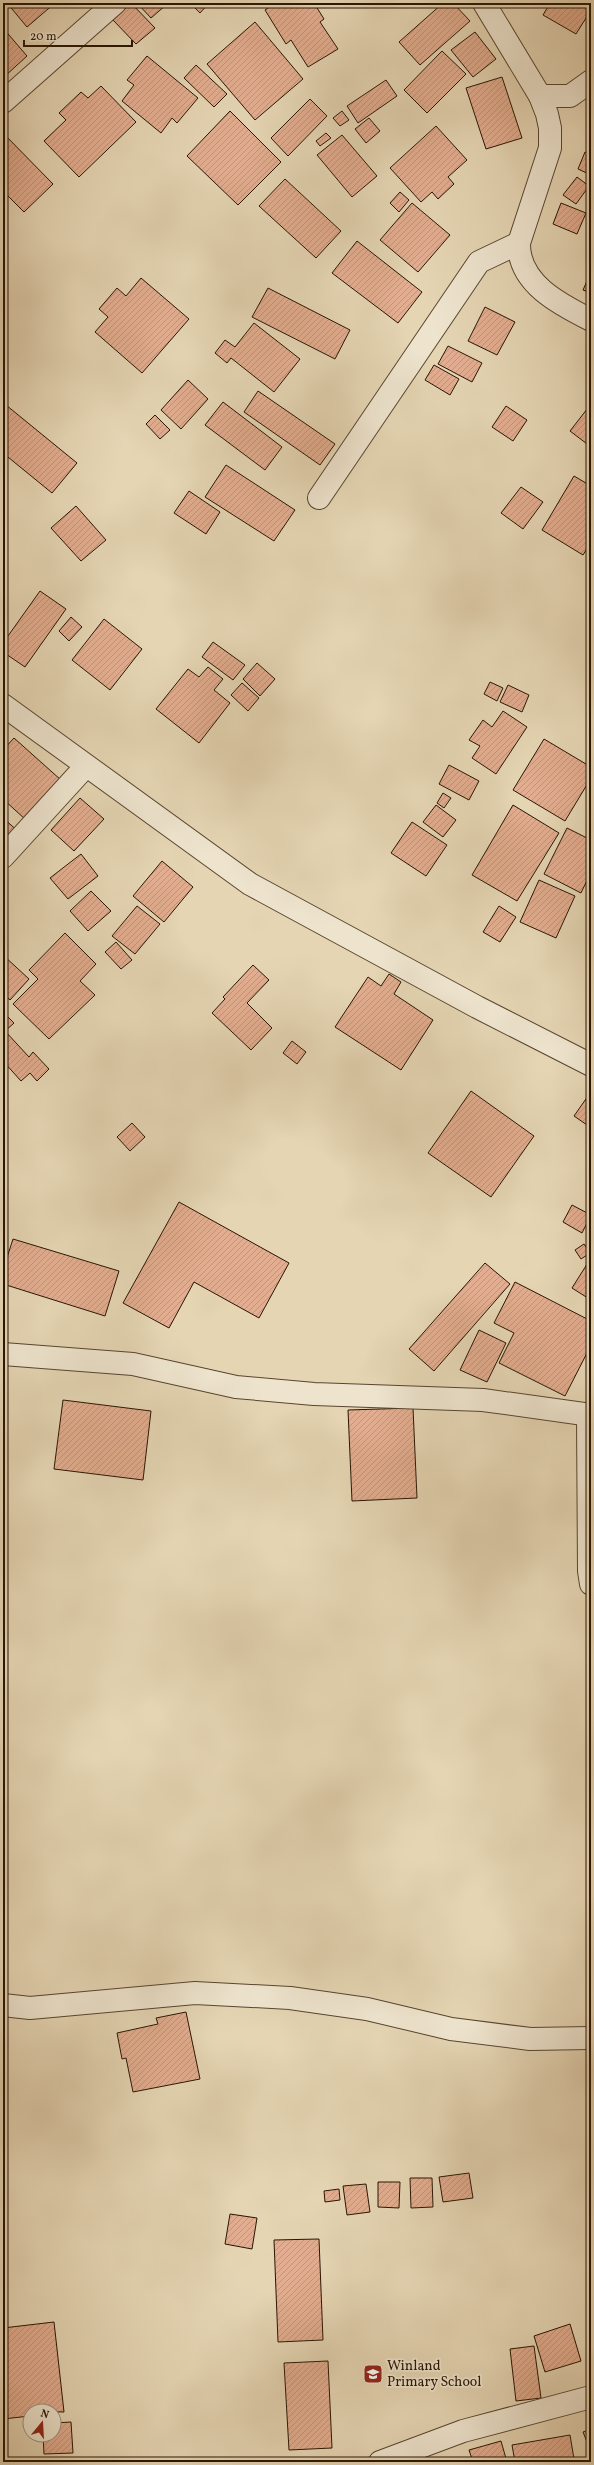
<svg xmlns="http://www.w3.org/2000/svg" width="594" height="2465" font-family="Vollkorn,serif">
	<style>
		.building { fill: url(#building-hatch); stroke: #291503 }
		.lines { fill: none; stroke-linecap: round; stroke-linejoin: round }
		.street-casing { stroke: #58452f; stroke-width: 24 }
		.street { stroke: #eee4ce; stroke-width: 22 }
		.labels { text-anchor: middle; dominant-baseline: central; stroke-width: 3.5; stroke-linejoin: round; paint-order: stroke }
		.poi-label { font-size: 14px; fill: #291503; stroke: #eee4ce; text-anchor: start }
	</style>
	<defs>
		<pattern id="building-hatch" width="6" height="6" patternUnits="userSpaceOnUse"><rect width="6" height="6" fill="#e2ad90"/><path d="M-1 1l2-2M0 6l6-6M5 7l2-2" fill="none" stroke="#c2947b"/></pattern>
	</defs>
	<rect width="100%" height="100%" fill="#e5d5b3"/>
	<filter id="stains"><feTurbulence type="fractalNoise" baseFrequency=".005" numOctaves="4"/><feColorMatrix values="0 0 0 0 .2 0 0 0 0 .09 0 0 0 0 .02 0 0 0 .5 -.17"/></filter>
	<radialGradient id="worn" r=".72"><stop offset=".6" stop-color="#630" stop-opacity="0"/><stop offset="1" stop-color="#630" stop-opacity=".3"/></radialGradient>
	<g class="building">
		<polygon points="7,3 55,3 27,27"/>
		<polygon points="131,3 155,28 136,44 113,20"/>
		<polygon points="137,3 164,3 166,5 151,18"/>
		<polygon points="190,3 209,3 200,13"/>
		<polygon points="275,3 314,3 324,19 320,22 338,49 308,67 291,40 286,44 265,10"/>
		<polygon points="443,3 453,3 470,21 420,65 399,42"/>
		<polygon points="550,3 591,3 591,10 576,34 543,15"/>
		<polygon points="255,22 303,79 255,120 207,64"/>
		<polygon points="3,28 27,56 4,77 3,76"/>
		<polygon points="475,32 496,59 473,77 451,50"/>
		<polygon points="442,51 466,74 427,113 404,90"/>
		<polygon points="147,56 198,98 177,123 172,118 161,133 122,101 134,85 127,80"/>
		<polygon points="196,65 227,94 214,107 184,78"/>
		<polygon points="502,77 522,138 486,149 466,88"/>
		<polygon points="386,80 397,96 358,123 347,106"/>
		<polygon points="101,86 136,122 79,177 44,141 66,120 59,113 81,92 88,98"/>
		<polygon points="310,99 327,116 288,156 271,138"/>
		<polygon points="230,111 281,162 238,205 187,156"/>
		<polygon points="342,111 349,120 340,126 333,118"/>
		<polygon points="369,118 380,131 366,143 355,129"/>
		<polygon points="436,126 467,160 448,177 454,184 438,199 432,192 421,202 390,168"/>
		<polygon points="3,133 53,184 24,212 8,196 3,202"/>
		<polygon points="326,133 331,138 320,146 316,141"/>
		<polygon points="342,135 377,176 352,197 317,155"/>
		<polygon points="585,152 591,154 591,175 578,169"/>
		<polygon points="577,177 589,186 576,204 563,195"/>
		<polygon points="285,179 341,231 316,258 259,206"/>
		<polygon points="400,192 409,200 399,212 390,203"/>
		<polygon points="412,203 450,235 418,272 380,240"/>
		<polygon points="561,203 586,213 577,234 553,224"/>
		<polygon points="357,241 422,292 398,323 332,273"/>
		<polygon points="591,272 591,293 583,290"/>
		<polygon points="141,278 189,319 142,373 95,332 108,317 99,309 117,288 126,296"/>
		<polygon points="268,288 350,330 335,359 252,317"/>
		<polygon points="485,307 515,322 497,355 468,341"/>
		<polygon points="254,323 300,359 274,392 231,358 227,363 215,353 225,340 235,347"/>
		<polygon points="448,346 482,363 472,382 438,364"/>
		<polygon points="434,365 459,379 450,395 425,380"/>
		<polygon points="188,380 208,399 181,429 161,410"/>
		<polygon points="258,391 335,444 320,465 244,412"/>
		<polygon points="223,402 282,447 265,470 205,425"/>
		<polygon points="591,404 591,447 570,431"/>
		<polygon points="6,405 77,463 52,493 3,453 3,408"/>
		<polygon points="506,406 527,420 513,441 492,427"/>
		<polygon points="155,415 170,430 160,439 146,424"/>
		<polygon points="226,465 295,510 274,541 205,497"/>
		<polygon points="574,476 591,486 591,542 583,555 542,530"/>
		<polygon points="521,487 543,502 523,529 501,513"/>
		<polygon points="189,491 220,512 206,534 174,513"/>
		<polygon points="76,506 106,540 81,561 51,528"/>
		<polygon points="40,591 66,609 25,667 3,652 3,643"/>
		<polygon points="71,617 82,627 69,641 59,631"/>
		<polygon points="104,619 142,649 110,690 72,660"/>
		<polygon points="213,642 245,665 233,680 202,657"/>
		<polygon points="257,663 275,679 260,696 243,679"/>
		<polygon points="208,667 223,679 214,690 230,703 199,743 156,709 188,669 199,677"/>
		<polygon points="490,682 503,688 497,701 484,694"/>
		<polygon points="242,683 259,698 248,711 231,695"/>
		<polygon points="508,685 529,695 522,712 500,702"/>
		<polygon points="503,711 527,727 496,774 472,758 480,746 469,740 483,720 492,727"/>
		<polygon points="14,738 61,780 26,820 3,799 3,750"/>
		<polygon points="544,739 591,767 591,778 565,821 513,790"/>
		<polygon points="449,765 479,781 469,800 439,784"/>
		<polygon points="443,793 451,798 444,808 437,803"/>
		<polygon points="80,798 104,819 74,851 51,830"/>
		<polygon points="436,805 456,820 443,837 423,822"/>
		<polygon points="513,805 559,833 517,901 472,875"/>
		<polygon points="3,818 19,832 3,850"/>
		<polygon points="412,822 447,845 426,876 391,853"/>
		<polygon points="567,828 591,840 591,872 581,893 544,874"/>
		<polygon points="81,854 98,876 68,899 50,878"/>
		<polygon points="162,861 193,887 164,922 133,896"/>
		<polygon points="539,880 575,896 556,938 520,922"/>
		<polygon points="91,891 111,911 88,931 70,911"/>
		<polygon points="137,906 160,924 135,954 112,936"/>
		<polygon points="499,906 516,917 500,942 483,932"/>
		<polygon points="65,933 96,964 80,981 95,995 49,1039 13,1004 38,979 29,970"/>
		<polygon points="116,942 132,960 121,969 105,952"/>
		<polygon points="3,955 29,979 10,1000 3,993"/>
		<polygon points="253,965 269,980 247,1003 272,1028 251,1050 212,1013 225,999 223,997"/>
		<polygon points="389,974 401,982 394,994 433,1020 401,1070 335,1027 368,977 381,986"/>
		<polygon points="4,1013 14,1023 5,1031 29,1057 33,1052 49,1069 37,1081 30,1073 21,1081 3,1061"/>
		<polygon points="292,1041 306,1052 297,1064 283,1053"/>
		<polygon points="471,1091 534,1136 491,1197 428,1153"/>
		<polygon points="588,1096 591,1098 591,1120 587,1125 574,1116"/>
		<polygon points="132,1123 145,1137 130,1151 117,1137"/>
		<polygon points="591,1135 591,1147 586,1143"/>
		<polygon points="179,1202 289,1263 259,1318 194,1282 169,1328 123,1303"/>
		<polygon points="572,1205 591,1215 582,1233 563,1222"/>
		<polygon points="13,1239 119,1271 105,1316 3,1284 3,1270"/>
		<polygon points="584,1244 590,1253 581,1259 575,1250"/>
		<polygon points="589,1261 591,1262 591,1300 572,1288"/>
		<polygon points="485,1263 510,1284 434,1371 409,1349"/>
		<polygon points="515,1282 591,1321 591,1353 588,1351 565,1396 499,1363 514,1333 494,1323"/>
		<polygon points="479,1330 506,1343 487,1382 460,1370"/>
		<polygon points="63,1400 151,1411 143,1480 54,1469"/>
		<polygon points="413,1408 417,1498 352,1501 348,1410"/>
		<polygon points="186,2012 200,2079 133,2092 126,2058 122,2059 117,2033 158,2024 156,2018"/>
		<polygon points="469,2173 473,2198 443,2202 439,2177"/>
		<polygon points="410,2178 432,2178 433,2207 411,2208"/>
		<polygon points="378,2182 400,2182 399,2208 378,2207"/>
		<polygon points="366,2184 370,2212 347,2215 343,2186"/>
		<polygon points="339,2189 340,2200 325,2202 324,2191"/>
		<polygon points="230,2214 257,2218 252,2249 225,2244"/>
		<polygon points="319,2239 323,2340 278,2342 274,2240"/>
		<polygon points="54,2322 64,2412 30,2411 30,2416 3,2419 3,2328"/>
		<polygon points="570,2324 581,2361 545,2372 534,2336"/>
		<polygon points="534,2346 541,2398 516,2401 510,2349"/>
		<polygon points="328,2361 332,2448 289,2450 284,2363"/>
		<polygon points="71,2422 73,2453 44,2454 43,2435 54,2435 54,2423"/>
		<polygon points="591,2429 591,2452 583,2432"/>
		<polygon points="570,2435 574,2459 556,2462 515,2462 512,2445"/>
		<polygon points="501,2441 507,2462 473,2462 469,2450"/>
	</g>
	<g class="lines">
		<g class="street-casing">
			<g id="street">
				<path d="M484 3 540 96 547 114 550 128V148L519 243C518 283 559 304 591 320"/>
				<polyline points="540,96 570,96 591,81"/>
				<polyline points="3,102 115,3"/>
				<polyline points="319,498 479,262 519,243"/>
				<polyline points="3,705 250,884 477,1007 591,1065"/>
				<polyline points="3,857 86,766"/>
				<polyline points="3,1354 133,1364 236,1387 314,1394 483,1400 591,1415"/>
				<polyline points="588,1416 589,1571 591,1584"/>
				<polyline points="3,2005 30,2008 195,1993 290,1998 367,2009 451,2029 530,2039 591,2038"/>
				<polyline points="380,2462 463,2431 591,2397"/>
			</g>
		</g>
		<use href="#street" class="street"/>
	</g>
	<defs>
		<g id="school-square" transform="scale(1)"><rect x="-9" y="-9" width="18" height="18" rx="4" fill="#8f2418" stroke="#eee4ce"/><path d="M0-5L7-2L0 1L-7-2ZM-4 1L0 2.5L4 1V4Q0 6-4 4Z" fill="#fff"/></g>
	</defs>
	<g fill-rule="evenodd">
		<use href="#school-square" x="373" y="2374"/>
	</g>
	<g class="labels">
		<g class="poi-label">
			<text x="387" y="2366">Winland<tspan x="387" dy="16">Primary School</tspan></text>
		</g>
	</g>
	<rect width="594" height="2465" fill="none" stroke="#e5d5b3" stroke-width="16"/>
	<rect x="4" y="4" width="586" height="2457" fill="none" stroke="#291503" stroke-width="2"/>
	<rect x="8" y="8" width="578" height="2449" fill="none" stroke="#291503"/>
	<g transform="translate(42 2423) rotate(18)"><circle r="19" fill="#eee4ce" stroke="#9f917d"/>
	<path d="M0-3L7 15L0 10L-7 15Z" fill="#8f2418"/>
	<text y="-6" font-size="11" font-weight="bold" text-anchor="middle" fill="#291503">N</text>
	</g>
	<path d="M24 40v6h108v-6" fill="none" stroke="#291503" stroke-width="2"/>
	<text x="30" y="40" font-size="12" fill="#291503" stroke="#eee4ce" stroke-width="3" paint-order="stroke">20 m</text>
	<rect width="100%" height="100%" filter="url(#stains)"/>
	<rect width="100%" height="100%" fill="url(#worn)"/>
</svg>
